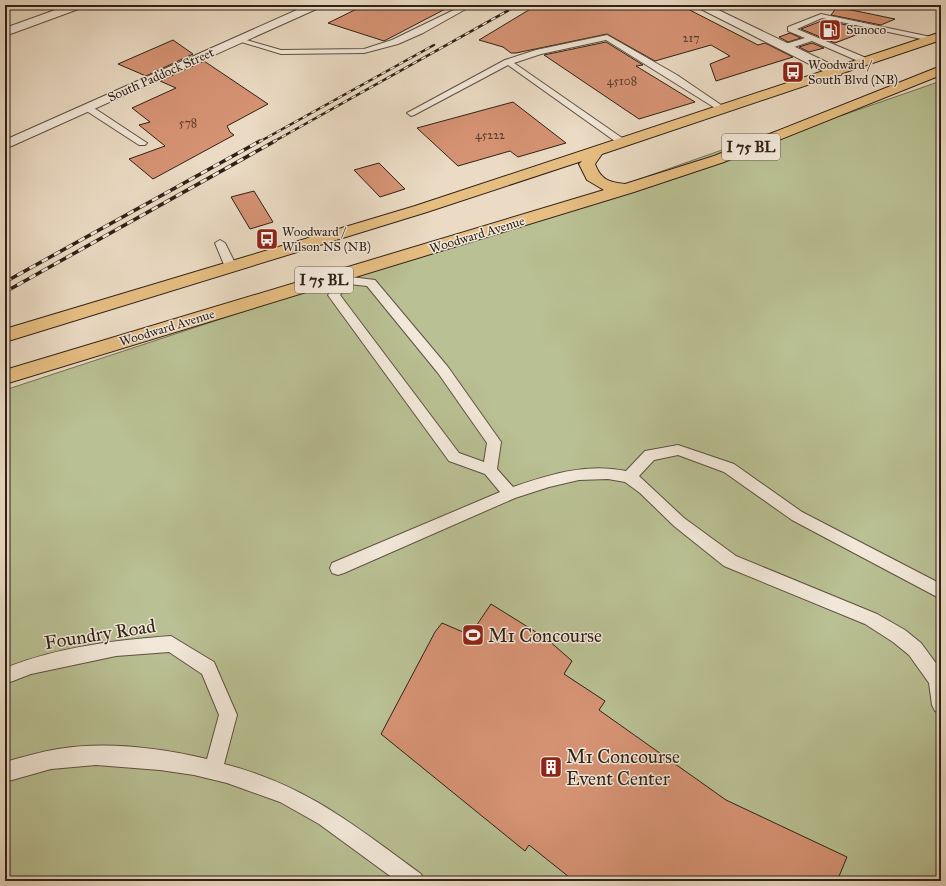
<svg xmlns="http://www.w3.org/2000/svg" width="946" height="886" font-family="'IM FELL Great Primer',serif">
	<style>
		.green { fill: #b9c093; stroke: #747055 }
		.building { fill: #d69374; stroke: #2f2117 }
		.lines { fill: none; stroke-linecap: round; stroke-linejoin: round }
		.service-casing { stroke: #5e5042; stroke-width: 2 }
		.minor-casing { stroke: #5e5042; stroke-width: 2 }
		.primary-casing { stroke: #2f2117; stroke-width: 2 }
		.service { fill: #f2e8d9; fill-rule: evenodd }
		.minor { fill: #f2e8d9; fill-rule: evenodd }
		.primary { fill: #e6be82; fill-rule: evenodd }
		.rail-far1-casing { stroke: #2f2117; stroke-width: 2.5 }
		.rail-casing { stroke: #2f2117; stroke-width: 3.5 }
		.rail-far1 { stroke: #f2e8d9; stroke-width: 1.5; stroke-dasharray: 5; stroke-linecap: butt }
		.rail { stroke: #f2e8d9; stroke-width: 2.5; stroke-dasharray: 7; stroke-linecap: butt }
		.labels { text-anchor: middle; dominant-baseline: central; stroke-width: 3; stroke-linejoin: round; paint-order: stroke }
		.far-number-label { font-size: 12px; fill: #593e2e }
		.far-poi-label { font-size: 13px; fill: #2f2117; stroke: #f2e8d9; text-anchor: start }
		.far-street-label { font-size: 13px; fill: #2f2117; stroke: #f2e8d9 }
		.shield { fill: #f2e8d9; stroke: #6a5d51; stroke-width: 1 }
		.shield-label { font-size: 15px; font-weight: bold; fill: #2f2117 }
		.near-street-label { font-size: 19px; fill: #2f2117; stroke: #f2e8d9 }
		.near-poi-label { font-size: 19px; fill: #2f2117; stroke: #f2e8d9; text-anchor: start }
	</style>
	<rect width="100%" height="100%" fill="#ebdbc4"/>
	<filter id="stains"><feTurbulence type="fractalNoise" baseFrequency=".005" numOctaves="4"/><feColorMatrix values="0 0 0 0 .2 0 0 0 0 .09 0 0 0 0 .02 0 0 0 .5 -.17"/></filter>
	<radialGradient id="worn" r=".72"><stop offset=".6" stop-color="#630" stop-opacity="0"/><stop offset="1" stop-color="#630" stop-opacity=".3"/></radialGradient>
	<polygon class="green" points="941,81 941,881 5,881 5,390 543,213 776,131 798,124 843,115"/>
	<g class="building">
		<polygon points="365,5 453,5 384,41 328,23"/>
		<polygon points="537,5 680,5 758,45 765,43 793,57 716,81 710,64 730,56 711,45 655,61 607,34 516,53 511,53 503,47 479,40"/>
		<polygon points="837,7 895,19 881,25 831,15"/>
		<polygon points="824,20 869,30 835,43 801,29"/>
		<polygon points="790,33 801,38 788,42 779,37"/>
		<polygon points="173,40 193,54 146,76 118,64"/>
		<polygon points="606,42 643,65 636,66 695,102 639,119 544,55"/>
		<polygon points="812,43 824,48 809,52 799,47"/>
		<polygon points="204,61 268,104 227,126 230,132 234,135 153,179 129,159 165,146 139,125 150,122 132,108 176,88 160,81"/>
		<polygon points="513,102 566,143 518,157 510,151 458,166 417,128"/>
		<polygon points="379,163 405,189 380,197 354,170"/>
		<polygon points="254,191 273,222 250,229 231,197"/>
		<polygon points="491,604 547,639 572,661 564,674 605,701 599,710 726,800 847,857 837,881 574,881 529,845 525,851 381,734 435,632 442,623 470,635"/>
	</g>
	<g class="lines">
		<g class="service-casing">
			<g id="service">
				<polygon points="464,5 473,5 423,33 398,44 364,53 281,54 235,40 239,38 281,50 364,49 392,40"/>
				<polygon points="821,14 931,37 935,39 931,41 822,18 797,29 871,60 871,64 865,64 812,41 788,49 782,49 782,45 805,38 788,31 788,27"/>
				<polygon points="607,35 677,75 727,109 723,112 720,111 606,40 541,54 514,63 625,140 625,144 619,144 508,65 414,115 411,116 407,113 505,60 536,50"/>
				<polygon points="88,105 91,106 147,143 145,145 139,145 85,110 84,108"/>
				<polygon points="220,240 225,243 237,267 235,269 231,270 225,267 215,243"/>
				<path d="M345 271 349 272 351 277 375 280 448 367 501 442 497 469 513 487C551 474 586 463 626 471L645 451 678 445 734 464 802 512 941 584V599L792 520 724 472 678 455 654 460 639 476 684 518 736 556 877 614 905 630 921 643 941 670V714L935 711 932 705 929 683 909 655 893 642 865 624 724 566 674 526 640 493 625 482 608 479 579 480 549 487 515 498 344 573 338 575 332 573 330 568 332 563 500 492 485 474 449 461 330 298 328 295 340 280 339 274ZM349 284 367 286 438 373 487 443 484 462 459 453 340 295Z"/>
				<path d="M171 636 214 662 237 715 224 764C306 785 355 826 421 874L424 881H397L319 824 280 802 227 783 194 775 160 770 96 765 51 769 5 782V762C23 757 40 752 58 749 106 741 160 748 207 759L219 715 202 674 169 652 116 656 31 674 5 684V668C58 647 115 640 171 636Z"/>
			</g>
		</g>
		<g class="minor-casing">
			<g id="minor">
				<polygon points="69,5 86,5 84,7 5,36 5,28"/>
				<polygon points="308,5 323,5 321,7 5,149 5,140"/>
				<polygon points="693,5 708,5 841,69 842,72 841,75 831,75"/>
			</g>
		</g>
		<g class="primary-casing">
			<path id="primary" d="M941 32V40L602 154 595 164C601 180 609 182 625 184L714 156 941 66V75L724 162 634 192 5 384V370L604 190 587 180 579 164 582 161 427 212 5 342V329L415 206Z"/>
		</g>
		<use href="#service" class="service"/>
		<use href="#minor" class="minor"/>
		<use href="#primary" class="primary"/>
		<g class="rail-far1-casing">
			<g id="rail-far1">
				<polyline points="259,142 434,45"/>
				<polyline points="273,142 518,5"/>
			</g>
		</g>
		<g class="rail-casing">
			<g id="rail">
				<polyline points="5,282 260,141"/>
				<polyline points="5,292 275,141"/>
			</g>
		</g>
		<use href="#rail-far1" class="rail-far1"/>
		<use href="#rail" class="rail"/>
	</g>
	<defs>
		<g id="fuel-square" transform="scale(1.15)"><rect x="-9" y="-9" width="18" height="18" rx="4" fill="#8f2418" stroke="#f2e8d9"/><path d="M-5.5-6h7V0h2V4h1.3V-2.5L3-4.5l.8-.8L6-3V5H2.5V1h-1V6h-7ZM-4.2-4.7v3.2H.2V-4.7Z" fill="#fff"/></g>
		<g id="bus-square" transform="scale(1.15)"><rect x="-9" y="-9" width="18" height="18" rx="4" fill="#8f2418" stroke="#f2e8d9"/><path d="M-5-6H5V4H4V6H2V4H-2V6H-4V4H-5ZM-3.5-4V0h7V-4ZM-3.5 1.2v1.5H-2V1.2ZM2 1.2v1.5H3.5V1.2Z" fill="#fff"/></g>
		<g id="stadium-square" transform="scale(1.15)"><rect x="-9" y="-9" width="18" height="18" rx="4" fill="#8f2418" stroke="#f2e8d9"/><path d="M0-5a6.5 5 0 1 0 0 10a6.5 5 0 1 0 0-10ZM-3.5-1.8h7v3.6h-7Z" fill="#fff"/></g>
		<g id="building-square" transform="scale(1.15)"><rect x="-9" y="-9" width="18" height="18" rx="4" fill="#8f2418" stroke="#f2e8d9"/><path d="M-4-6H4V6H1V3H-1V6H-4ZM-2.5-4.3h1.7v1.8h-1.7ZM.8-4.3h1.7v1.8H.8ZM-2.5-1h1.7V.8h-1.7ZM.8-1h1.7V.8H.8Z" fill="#fff"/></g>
	</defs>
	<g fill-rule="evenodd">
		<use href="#fuel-square" x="830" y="30"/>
		<use href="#bus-square" x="793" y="72"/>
		<use href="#bus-square" x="267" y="239"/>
		<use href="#stadium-square" x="473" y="635"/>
		<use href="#building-square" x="551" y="767"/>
	</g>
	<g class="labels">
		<g class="far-number-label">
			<text x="691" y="38">217</text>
			<text x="622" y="81">45108</text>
			<text x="188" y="123">578</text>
			<text x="490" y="135">45222</text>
		</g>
		<g class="far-poi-label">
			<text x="846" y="30">Sunoco</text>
			<text x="808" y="65">Woodward /<tspan x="808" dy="15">South Blvd (NB)</tspan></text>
			<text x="282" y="232">Woodward /<tspan x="282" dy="15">Wilson NS (NB)</tspan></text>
		</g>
		<g class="far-street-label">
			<text transform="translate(161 75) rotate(-24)">South Paddock Street</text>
			<text transform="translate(477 235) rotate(-17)">Woodward Avenue</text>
			<text transform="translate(167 328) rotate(-17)">Woodward Avenue</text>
		</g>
		<g class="shield">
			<rect x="722" y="134" width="58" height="26" rx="3"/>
			<rect x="295" y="267" width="58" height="26" rx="3"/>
		</g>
		<g class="shield-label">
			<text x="751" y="147">I 75 BL</text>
			<text x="324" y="280">I 75 BL</text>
		</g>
		<g class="near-street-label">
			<text transform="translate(100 634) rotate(-9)">Foundry Road</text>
		</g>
		<g class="near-poi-label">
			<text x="488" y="635">M1 Concourse</text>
			<text x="566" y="756">M1 Concourse<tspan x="566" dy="22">Event Center</tspan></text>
		</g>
	</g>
	<rect width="946" height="886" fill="none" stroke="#ebdbc4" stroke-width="20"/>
	<rect x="6" y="6" width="934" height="874" fill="none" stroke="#2f2117" stroke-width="2"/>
	<rect x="10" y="10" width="926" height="866" fill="none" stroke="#2f2117"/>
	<rect width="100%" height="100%" filter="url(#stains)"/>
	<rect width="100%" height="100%" fill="url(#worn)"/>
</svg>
